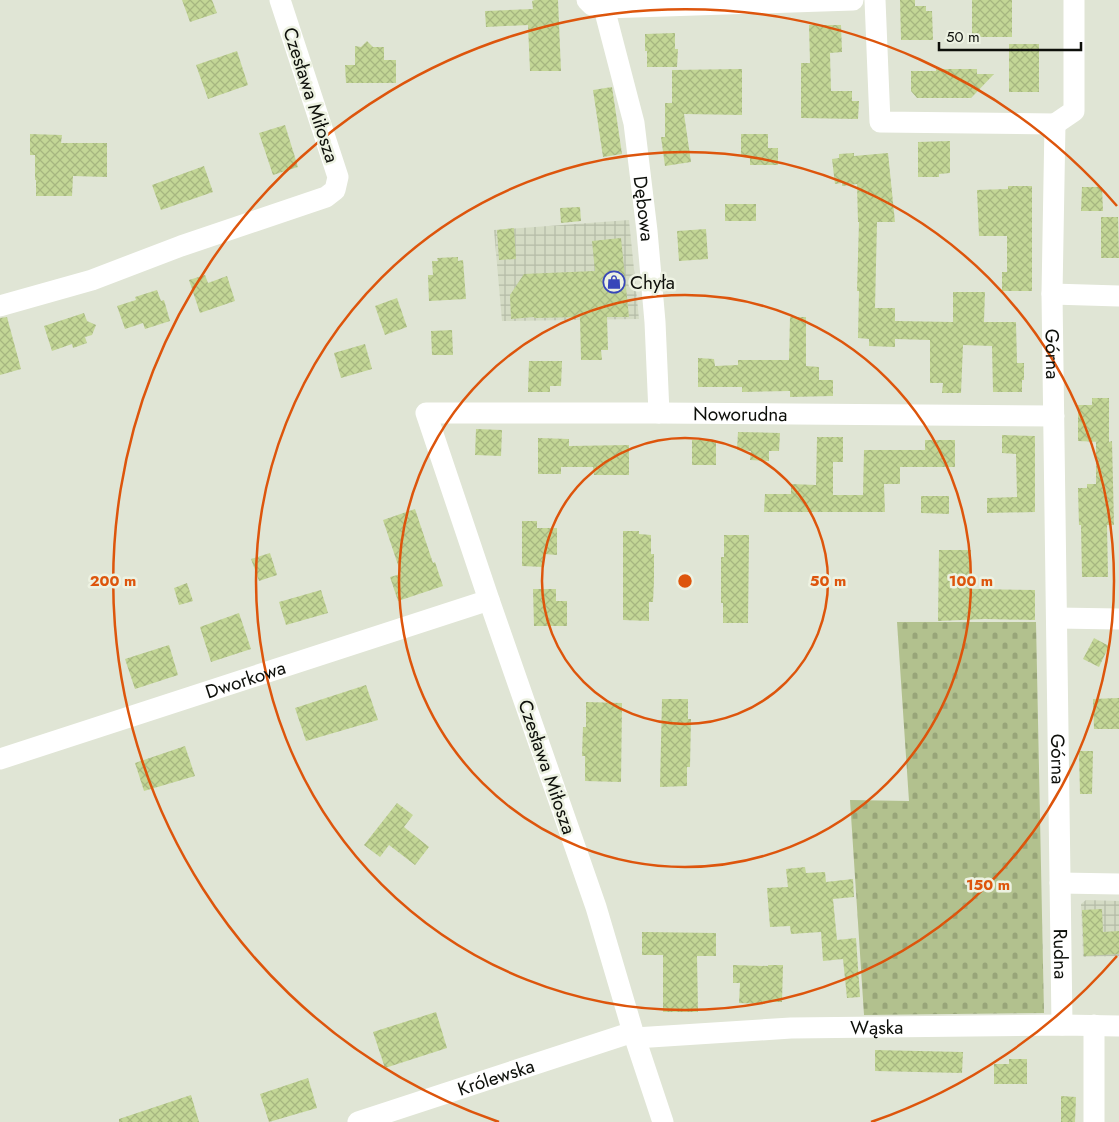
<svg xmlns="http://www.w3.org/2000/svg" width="1119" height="1122" font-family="Jost,sans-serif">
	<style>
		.industrial { fill: url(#industrial-grid) }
		.cemetery { fill: url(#cemetery-stones) }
		.building { fill: url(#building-cross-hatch) }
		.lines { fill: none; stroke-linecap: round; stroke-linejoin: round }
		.minor { stroke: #fff; stroke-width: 21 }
		.ring { fill: none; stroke: #dd550c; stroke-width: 2.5 }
		.labels { text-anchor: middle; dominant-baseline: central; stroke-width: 5; stroke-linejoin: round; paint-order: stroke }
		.street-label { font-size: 19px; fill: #0d0f0a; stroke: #edf2e2 }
		.poi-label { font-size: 19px; fill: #0d0f0a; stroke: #edf2e2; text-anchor: start }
		.centre { fill: #dd550c; stroke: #edf2e2; stroke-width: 2.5 }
		.ring-label { font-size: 15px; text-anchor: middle; font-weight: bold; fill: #dd550c; stroke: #edf2e2; stroke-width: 5; stroke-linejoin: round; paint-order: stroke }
	</style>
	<defs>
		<pattern id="industrial-grid" width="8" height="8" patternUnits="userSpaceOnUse" patternTransform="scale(1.25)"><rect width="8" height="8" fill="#d4dbc4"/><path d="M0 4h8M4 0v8" fill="none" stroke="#b5bba7"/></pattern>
		<pattern id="cemetery-stones" width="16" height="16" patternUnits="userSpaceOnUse" patternTransform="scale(1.25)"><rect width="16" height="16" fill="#b2c18e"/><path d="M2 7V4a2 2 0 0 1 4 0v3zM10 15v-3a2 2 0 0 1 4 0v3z" fill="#98a579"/></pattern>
		<pattern id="building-cross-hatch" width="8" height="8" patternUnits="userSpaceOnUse" patternTransform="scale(1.25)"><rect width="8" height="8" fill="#c3d696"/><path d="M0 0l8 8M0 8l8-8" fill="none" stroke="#a6b680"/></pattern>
	</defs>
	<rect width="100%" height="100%" fill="#e0e5d5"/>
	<g class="industrial">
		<polygon points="629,220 639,319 502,321 494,230"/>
		<polygon points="1086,900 1119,901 1119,956 1083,957 1081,904"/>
	</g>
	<polygon class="cemetery" points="897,622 1036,622 1044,1013 864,1015 850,800 909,801"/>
	<g class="building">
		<polygon points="182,0 212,0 217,13 190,22"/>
		<polygon points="535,0 558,0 561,71 530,71 528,25 486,27 485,11 533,9 532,1"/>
		<polygon points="900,0 915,0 915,6 926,6 926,11 932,11 933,40 901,40"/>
		<rect x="972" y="0" width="40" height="37"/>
		<polygon points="809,25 841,25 842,52 830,53 831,91 852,91 852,101 859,101 858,119 801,118 801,63 810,63"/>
		<polygon points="675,33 675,49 678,49 677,67 647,67 647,51 645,51 645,34"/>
		<polygon points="367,41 373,47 384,47 384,60 396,60 396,83 346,83 345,65 355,65 355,46 361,47"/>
		<rect x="1009" y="44" width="30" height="48"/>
		<polygon points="237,51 248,85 208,99 196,65"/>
		<polygon points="742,69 742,115 684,114 691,162 665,166 661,137 665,137 665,103 672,103 672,70"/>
		<polygon points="936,69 977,69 977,74 994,74 971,98 917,98 911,91 911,71 936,71"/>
		<polygon points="612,87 622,154 603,157 593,90"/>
		<polygon points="285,125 298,167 273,175 259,133"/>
		<polygon points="30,134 62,135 61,143 107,143 107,177 73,176 72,196 36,196 36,180 35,180 35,155 30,155"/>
		<polygon points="741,134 768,134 768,148 778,148 778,165 750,165 750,157 741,157"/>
		<polygon points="950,141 950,173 939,174 939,177 918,177 918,142"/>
		<polygon points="854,153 854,156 888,153 895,222 877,222 875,308 895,308 895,321 953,322 953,292 985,292 984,322 1016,322 1017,363 1024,363 1024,380 1022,380 1022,392 993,392 992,346 963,345 961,393 942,393 943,383 930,383 930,340 895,339 895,347 869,346 869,339 858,338 859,291 857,291 859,222 858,222 857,184 842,186 842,183 835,184 832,159 839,158 839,154"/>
		<polygon points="204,166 213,192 161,210 152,185"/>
		<polygon points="1008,186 1032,186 1032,291 1002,291 1002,272 1007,272 1007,236 979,236 977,190 1008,189"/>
		<polygon points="1082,187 1102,187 1103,211 1081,211"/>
		<rect x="725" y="204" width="31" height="17"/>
		<polygon points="580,207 581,221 561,223 560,208"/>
		<polygon points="1101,217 1118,217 1119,258 1101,258"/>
		<polygon points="514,228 516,259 499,260 497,230"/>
		<polygon points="706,229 708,259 679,261 677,231"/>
		<polygon points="621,238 629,317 607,317 608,350 601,350 602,360 581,360 580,317 534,318 534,317 511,319 510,295 524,274 595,271 592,241"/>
		<polygon points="458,257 458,261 463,260 466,299 429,301 428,275 433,275 432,261 438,261 437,258"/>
		<polygon points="205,275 208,283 227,276 235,301 200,313 189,280"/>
		<polygon points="157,290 161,301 164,300 170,321 145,329 143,323 125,329 117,306 136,300 135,297"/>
		<polygon points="397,298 407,327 385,335 375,306"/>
		<polygon points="84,313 87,321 96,325 92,335 85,337 87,343 73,348 72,344 52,351 44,326"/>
		<polygon points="7,317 21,369 0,375 0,318"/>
		<polygon points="790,317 806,317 806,366 819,367 819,380 833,380 833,396 790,397 790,391 742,392 742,387 698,387 698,358 714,359 715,366 738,365 738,360 789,360"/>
		<polygon points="452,330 453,355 432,355 431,331"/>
		<polygon points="365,344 372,369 341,378 334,353"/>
		<polygon points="529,361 562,361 561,386 550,386 550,392 528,392"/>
		<polygon points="1092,398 1109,398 1109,442 1112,441 1114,525 1107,525 1108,577 1082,577 1081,525 1079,525 1078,488 1087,488 1087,484 1096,484 1096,442 1100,442 1078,441 1078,405 1092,405"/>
		<polygon points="476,429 502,430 501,456 475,455"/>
		<polygon points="738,432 780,433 779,451 769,451 769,461 750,460 751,451 737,450"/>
		<polygon points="1002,435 1035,436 1035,512 987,513 987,498 1017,497 1016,454 1002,453"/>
		<polygon points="817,437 843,437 843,462 833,462 833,495 863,495 864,450 925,450 925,440 955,440 955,467 900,467 900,484 884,484 885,512 764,512 765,494 791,494 791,484 816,485"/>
		<polygon points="538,438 569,439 569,446 629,445 629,475 594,475 593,467 561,467 561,474 538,474"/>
		<rect x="692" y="440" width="24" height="25"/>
		<polygon points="921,496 949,496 949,514 921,513"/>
		<polygon points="415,509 433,563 435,562 443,586 398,601 390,577 401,574 383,520"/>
		<polygon points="522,521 537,521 537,528 557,528 557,555 544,554 544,567 522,566"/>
		<polygon points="623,531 639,531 639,534 651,535 651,554 654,554 654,580 653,602 649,602 649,621 623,620"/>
		<polygon points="724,535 749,535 748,623 723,623 723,603 721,603 721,557 724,557"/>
		<polygon points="939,550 971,550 970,589 1035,590 1035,620 985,619 938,621"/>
		<polygon points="270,553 277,575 259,581 251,559"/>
		<polygon points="187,583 193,601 179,605 174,588"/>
		<polygon points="533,589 556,589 556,601 567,601 567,626 534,626"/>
		<polygon points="321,590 328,613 286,625 279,602"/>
		<polygon points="239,613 251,649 211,662 200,627"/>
		<polygon points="1094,638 1109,646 1099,667 1083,659"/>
		<polygon points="169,645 178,675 135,689 125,659"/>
		<polygon points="366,685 378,720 306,741 295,708"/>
		<polygon points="1119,698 1119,729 1094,729 1093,699"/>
		<polygon points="662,699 688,699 688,719 691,719 690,767 687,767 687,786 660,787"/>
		<polygon points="586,702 622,703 621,782 585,781 585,756 582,756 583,727 586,727"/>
		<polygon points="185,746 195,776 144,791 135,763"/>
		<polygon points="1079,751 1093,751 1092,794 1080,794"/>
		<polygon points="397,803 413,815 404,827 429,847 415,865 389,845 380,857 364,845"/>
		<polygon points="805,867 806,873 825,872 826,882 853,879 854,897 833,899 837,940 856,938 860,997 847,998 843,959 823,961 821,932 791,934 790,926 770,927 767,888 788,887 786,869"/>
		<polygon points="1102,909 1103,932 1119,931 1119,954 1084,956 1082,910"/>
		<polygon points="642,932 716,933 716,956 697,956 698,1012 663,1012 663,955 642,955"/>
		<polygon points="733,965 768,966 768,965 783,965 782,1002 765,1002 765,1004 739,1003 740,983 733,983"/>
		<polygon points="436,1012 447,1048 385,1068 373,1032"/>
		<polygon points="875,1050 963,1052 962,1073 875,1071"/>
		<polygon points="1009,1059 1027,1059 1027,1084 994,1084 994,1064 1009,1064"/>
		<polygon points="308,1078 317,1108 269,1122 260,1094"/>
		<polygon points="191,1095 199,1122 119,1122 119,1119"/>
		<polygon points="1061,1096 1076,1097 1075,1122 1061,1122"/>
	</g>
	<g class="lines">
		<g class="minor">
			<polyline points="587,0 592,5 604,8 853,0"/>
			<polyline points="875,0 880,122 1055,124"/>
			<path id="s1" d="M604 8 634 123 647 231 655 322 659 413"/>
			<path id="s2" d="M1055 124 1052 294 1062 1025"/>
			<polyline points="1055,124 1074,111 1074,0"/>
			<polyline points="1052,294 1119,296"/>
			<polyline points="0,306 92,280 181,246 326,197 335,190 338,177 280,0"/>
			<polyline points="1057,618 1119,619"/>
			<path id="s3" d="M0 759 489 600"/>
			<polyline points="1060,883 1119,884"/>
			<polyline points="1094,1025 1094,1122"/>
			<path id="s4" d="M635 1038 791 1028 1062 1025 1119 1026"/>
			<path id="s5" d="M358 1122 633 1032"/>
			<path id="s6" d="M663 1122 633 1032 596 907 489 600 426 413H659L1054 416"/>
		</g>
	</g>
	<g class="ring">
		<circle cx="685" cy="581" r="143"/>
		<circle cx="685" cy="581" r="286"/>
		<circle cx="685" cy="581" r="429"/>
		<path d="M1117 956A572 572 0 0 1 871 1122M499 1122A572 572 0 1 1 1117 206"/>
	</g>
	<defs>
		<g id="shop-ring" transform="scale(1.125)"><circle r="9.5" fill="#edf2e2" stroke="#3746b9" stroke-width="1.5"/><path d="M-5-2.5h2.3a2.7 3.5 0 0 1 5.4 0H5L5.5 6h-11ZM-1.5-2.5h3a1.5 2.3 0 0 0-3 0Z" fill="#3746b9"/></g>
	</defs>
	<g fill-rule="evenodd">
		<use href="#shop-ring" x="614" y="282"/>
	</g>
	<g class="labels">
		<g class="street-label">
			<text transform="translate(311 95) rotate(72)">Czesława Miłosza</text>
			<text stroke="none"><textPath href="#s1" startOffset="205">Dębowa</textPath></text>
			<text stroke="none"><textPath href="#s2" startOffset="230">Górna</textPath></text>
			<text stroke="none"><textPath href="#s6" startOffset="1062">Noworudna</textPath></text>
			<text stroke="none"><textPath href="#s3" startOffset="258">Dworkowa</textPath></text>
			<text stroke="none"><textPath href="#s2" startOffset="635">Górna</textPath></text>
			<text transform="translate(547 767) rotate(71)">Czesława Miłosza</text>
			<text stroke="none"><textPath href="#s2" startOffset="830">Rudna</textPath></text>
			<text stroke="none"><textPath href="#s4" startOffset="242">Wąska</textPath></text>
			<text stroke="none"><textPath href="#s5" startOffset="145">Królewska</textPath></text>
		</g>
		<g class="poi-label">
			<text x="630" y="282">Chyła</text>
		</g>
	</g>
	<circle cx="685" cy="581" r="8" class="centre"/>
	<g class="ring-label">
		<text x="828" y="586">50 m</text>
		<text x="971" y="586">100 m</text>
		<text x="113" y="586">200 m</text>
		<text x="988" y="890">150 m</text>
	</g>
	<path d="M939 42v8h142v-8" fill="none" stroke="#0d0f0a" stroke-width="2.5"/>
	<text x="946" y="42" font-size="15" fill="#0d0f0a" stroke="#edf2e2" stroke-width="4" paint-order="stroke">50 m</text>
</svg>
